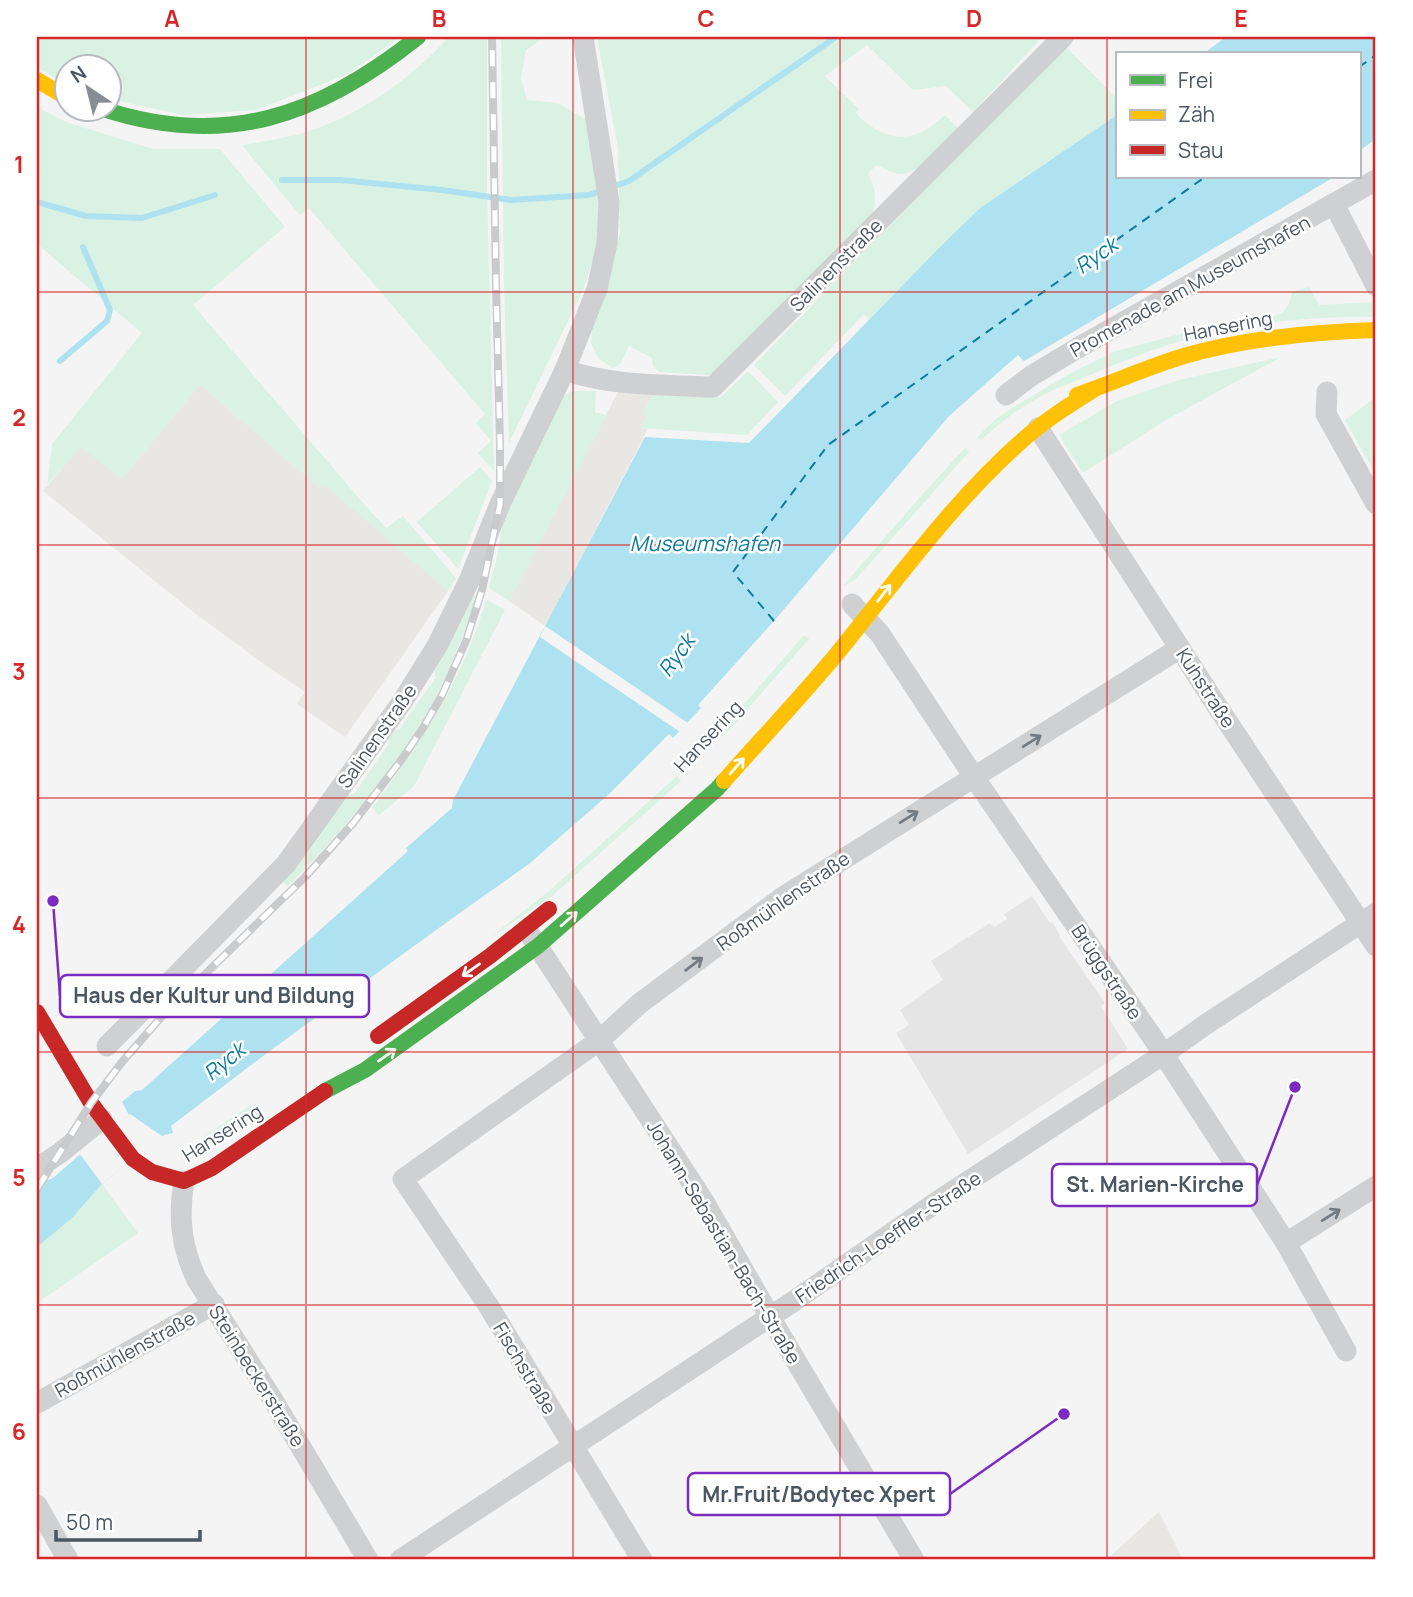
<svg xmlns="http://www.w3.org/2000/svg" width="1413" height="1597" font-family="Manrope,sans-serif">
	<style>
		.commercial { fill: #e8e7e3 }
		.education { fill: #e6e5e6 }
		.green { fill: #d9f2e3 }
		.water { fill: #aee2f0 }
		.pier { fill: #f4f4f4 }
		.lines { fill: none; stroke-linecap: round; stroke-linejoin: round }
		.stream { stroke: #aee2f0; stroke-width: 6 }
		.ferry { stroke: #0c7c9b; stroke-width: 2; stroke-dasharray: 9 7; stroke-linecap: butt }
		.street { stroke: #ced0d2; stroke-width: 21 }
		.fast { stroke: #4caf50; stroke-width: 16 }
		.slow { stroke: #ffc107; stroke-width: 16 }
		.jam { stroke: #c62828; stroke-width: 16 }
		.rail-casing { stroke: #c9cacc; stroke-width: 8 }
		.rail { stroke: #fff; stroke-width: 5; stroke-dasharray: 16; stroke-linecap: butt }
		.oneway { stroke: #f6fbf6 }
		.oneway2 { stroke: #727b83 }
		.grid { fill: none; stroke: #d62828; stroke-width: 2; stroke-opacity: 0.55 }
		.labels { text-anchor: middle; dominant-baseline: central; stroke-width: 5; stroke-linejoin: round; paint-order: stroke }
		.street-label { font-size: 19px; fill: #4a5661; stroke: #fff }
		.water-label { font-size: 21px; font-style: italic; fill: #0c7c9b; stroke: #fff }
		.leader { fill: none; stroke: #7b2cbf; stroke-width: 2.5 }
		.callout-dot { fill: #7b2cbf; stroke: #fff; stroke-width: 2.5 }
		.callout { fill: #fff; stroke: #7b2cbf; stroke-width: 2.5 }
		.callout-label { font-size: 21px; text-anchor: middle; font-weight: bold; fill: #4a5661 }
		.neatline { fill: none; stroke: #d62828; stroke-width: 2.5 }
		.grid-label { font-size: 23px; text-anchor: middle; font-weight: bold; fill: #d62828 }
	</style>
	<rect width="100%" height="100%" fill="#f4f4f4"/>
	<g class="commercial">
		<polygon points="200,384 320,488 325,484 448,591 345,737 297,704 305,692 268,667 197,615 43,491 81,446 122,479"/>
		<polygon points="618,392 652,395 643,414 647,415 642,428 648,429 545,626 509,601"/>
		<polygon points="1159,1512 1183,1560 1106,1560"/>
	</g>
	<polygon class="education" points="1032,896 1050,923 1052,922 1060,935 1059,936 1105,1003 1101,1006 1128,1049 968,1154 896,1033 909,1025 900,1010 943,980 931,961 990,923 994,927 1007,919 1004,914"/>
	<g class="green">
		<polygon points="37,37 400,37 348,74 256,110 183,115 109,99 108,66 66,66 66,84 37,67"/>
		<path d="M449 37H487V188L494 471 478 453 491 441 476 423 485 414 309 208 300 215 242 145C260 142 278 139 296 135 356 119 407 82 449 37Z"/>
		<polygon points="501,37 545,37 526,50 521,78 527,100 558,103 589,121 600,206 599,241 583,290 509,443 504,284"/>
		<path d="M597 37H1042L973 112 946 86 913 90 867 45 825 76 859 109 856 113C872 131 898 144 922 132 930 128 938 121 945 115L958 128C946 141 920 173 902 174 893 174 884 168 876 165L868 174C877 191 876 198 872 217L725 367 709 375 659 372 653 366 652 358 629 346 621 363 613 368 599 359 591 343 592 329 613 254 620 234 618 148Z"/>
		<polygon points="1065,46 1117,99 1117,115 980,208 941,246 870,320 864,314 785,396 754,365"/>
		<polygon points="37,107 66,122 153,149 220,149 285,227 193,305 371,512 386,528 403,516 456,578 448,591 325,485 321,489 200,384 122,479 81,447 47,485 52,444 142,333 37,244"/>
		<path d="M1309 287 1319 305 1376 302V317C1312 316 1247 322 1185 340 1153 349 1121 362 1090 375 1072 383 1053 389 1036 399 1015 411 998 425 980 441L977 437 997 418 1035 394 1075 371 1116 351 1237 319 1270 318 1283 312 1289 304 1292 292Z"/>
		<polygon points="1281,357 1166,420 1083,473 1059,435 1117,401 1179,380"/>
		<polygon points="748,371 778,402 747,435 641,428 647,416 643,414 652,395 721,397"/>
		<polygon points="572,391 596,391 595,412 607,415 509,601 489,588 497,557 505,512 563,396"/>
		<polygon points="1376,397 1376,475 1345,420"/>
		<polygon points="965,448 969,452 854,581 843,586 921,496"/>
		<polygon points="480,467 492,481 458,569 417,522"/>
		<path d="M473 594 477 596C466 629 454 660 439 691 403 762 344 830 288 886L282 880 345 795 354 794 390 742 387 735 391 730H399L436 677 433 670C450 644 462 622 473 594Z"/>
		<path d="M486 599 505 610 414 786 379 815 372 808C420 744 465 677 486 599Z"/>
		<polygon points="804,635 809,639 723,737 719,733"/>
		<polygon points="677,776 681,781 552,896 488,939 549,891"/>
		<polygon points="251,1105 257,1114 210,1147 203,1137"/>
		<polygon points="102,1184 138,1233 37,1303 37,1247 72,1218"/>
	</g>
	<g class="water">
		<polygon points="1226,37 1376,37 1376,139 1359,151 1359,54 1203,54"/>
		<polygon points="1117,115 1117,177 1334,177 1024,361 1018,355 949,416 774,621 698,705 701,708 673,738 669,734 608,795 529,864 461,912 267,1053 171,1126 173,1133 161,1136 102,1184 72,1218 37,1247 37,1185 53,1178 77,1157 129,1115 122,1102 135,1091 142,1090 408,851 406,848 452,808 453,800 645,437 749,443 941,246 980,208"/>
	</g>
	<g class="pier">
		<polygon points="545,626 688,723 680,732 540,637"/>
		<polygon points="130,1114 162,1136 102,1184 80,1154"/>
	</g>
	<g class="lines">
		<g class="stream">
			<polyline points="282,180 340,180 442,190 511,200 589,195 629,181 836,37"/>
			<polyline points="37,202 86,216 142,218 215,195"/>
			<polyline points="60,361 107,321 110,310 83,247"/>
		</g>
		<g class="ferry">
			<polyline points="1359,67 1376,55"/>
			<polyline points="774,621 733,572 828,445 1205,177"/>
		</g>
		<g class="street">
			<polyline points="1334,204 1376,286"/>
			<path d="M565 370C610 386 665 385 713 387L1063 37"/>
			<polyline points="1327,392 1326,414 1376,504"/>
			<polyline points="1006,395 1031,376 1081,346 1376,180"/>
			<polyline points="1038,428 1217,706 1376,946"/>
			<polyline points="852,604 880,634 974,777 1155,1041 1286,1243 1346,1351"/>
			<polyline points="531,936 703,1200 780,1334 914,1560"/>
			<polyline points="107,1046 286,864 402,702 437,646 469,581 500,504 565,370 597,289 607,243 609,202 583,37"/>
			<polyline points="37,1168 60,1153 102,1119"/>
			<path d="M184 1181C178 1216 181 1247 197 1280L273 1400 368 1560"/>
			<polyline points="1286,1243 1376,1186"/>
			<polyline points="37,1403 214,1304"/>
			<polyline points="37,1505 68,1560"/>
			<polyline points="400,1560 791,1303 944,1197 1164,1054 1205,1025 1376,913"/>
			<polyline points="642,1560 488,1305 403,1179 600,1040 639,1004 783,897 1180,648"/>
		</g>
		<g class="fast">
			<path d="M100 108C225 150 319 116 418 37"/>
			<polyline points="325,1091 365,1070 538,946 717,789 724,781"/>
		</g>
		<g class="slow">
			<polyline points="37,80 66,97"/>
			<path d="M1077 395C1113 383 1147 367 1184 356 1246 338 1311 332 1376 330"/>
			<path d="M724 781C763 737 803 695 840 650 899 577 954 500 1025 438 1047 419 1071 404 1095 389"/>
		</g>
		<g class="jam">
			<polyline points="37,1012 91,1103 133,1159 152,1172 184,1181 212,1168 325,1091"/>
			<polyline points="378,1036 490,956 549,909"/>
		</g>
		<g class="rail-casing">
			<polyline id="rail" points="37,1189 91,1103 122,1062 163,1015 306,876 354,822 402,759 423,728 442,695 466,641 482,590 500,504 500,444 496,284 492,37"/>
		</g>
		<use href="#rail" class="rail"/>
	</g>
	<defs><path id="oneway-shaft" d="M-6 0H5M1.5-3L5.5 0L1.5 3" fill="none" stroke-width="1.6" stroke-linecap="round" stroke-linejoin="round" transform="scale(1.75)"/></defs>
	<g class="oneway">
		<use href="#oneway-shaft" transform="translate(884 593) rotate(-52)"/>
		<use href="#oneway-shaft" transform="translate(737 766) rotate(-49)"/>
		<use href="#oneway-shaft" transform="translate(569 919) rotate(-41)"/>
		<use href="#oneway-shaft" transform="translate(471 970) rotate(145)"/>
		<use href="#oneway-shaft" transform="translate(387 1055) rotate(-35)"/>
	</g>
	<g class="oneway2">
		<use href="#oneway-shaft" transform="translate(1032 741) rotate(-32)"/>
		<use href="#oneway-shaft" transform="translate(909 817) rotate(-32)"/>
		<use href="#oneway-shaft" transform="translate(694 964) rotate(-37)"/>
		<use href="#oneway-shaft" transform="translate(1331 1215) rotate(-32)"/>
	</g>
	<path class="grid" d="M306 37V1560M573 37V1560M840 37V1560M1107 37V1560M37 292H1376M37 545H1376M37 798H1376M37 1052H1376M37 1305H1376"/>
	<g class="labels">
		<g class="street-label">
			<text transform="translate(836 265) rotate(-45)">Salinenstraße</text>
			<text transform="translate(1190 286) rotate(-29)">Promenade am Museumshafen</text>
			<text transform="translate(1228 326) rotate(-11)">Hansering</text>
			<text transform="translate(1206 688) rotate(57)">Kuhstraße</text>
			<text transform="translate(377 736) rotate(-55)">Salinenstraße</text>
			<text transform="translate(708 736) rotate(-47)">Hansering</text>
			<text transform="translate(783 901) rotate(-35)">Roßmühlenstraße</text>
			<text transform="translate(1107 972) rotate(56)">Brüggstraße</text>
			<text transform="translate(222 1133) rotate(-32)">Hansering</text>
			<text transform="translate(888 1237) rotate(-34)">Friedrich-Loeffler-Straße</text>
			<text transform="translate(724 1242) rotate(59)">Johann-Sebastian-Bach-Straße</text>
			<text transform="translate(125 1354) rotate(-29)">Roßmühlenstraße</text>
			<text transform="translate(525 1368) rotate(59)">Fischstraße</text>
			<text transform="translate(257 1376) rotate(58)">Steinbeckerstraße</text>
		</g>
		<g class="water-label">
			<text transform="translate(1096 255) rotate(-35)">Ryck</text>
			<text x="705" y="543">Museumshafen</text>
			<text transform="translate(676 655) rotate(-54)">Ryck</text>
			<text transform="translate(224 1061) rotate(-39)">Ryck</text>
		</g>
	</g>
	<path class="leader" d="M53 901L60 996M1295 1087L1257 1185M1064 1414L950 1494"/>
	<g class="callout-dot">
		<circle cx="53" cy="901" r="7"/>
		<circle cx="1295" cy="1087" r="7"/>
		<circle cx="1064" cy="1414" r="7"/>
	</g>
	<g class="callout">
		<rect x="60" y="975" width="309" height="42" rx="7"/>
		<rect x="1052" y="1164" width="205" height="42" rx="7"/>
		<rect x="688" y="1473" width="262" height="42" rx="7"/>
	</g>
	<g class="callout-label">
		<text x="214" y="1003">Haus der Kultur und Bildung</text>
		<text x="1155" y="1192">St. Marien-Kirche</text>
		<text x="819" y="1502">Mr.Fruit/Bodytec Xpert</text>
	</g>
	<rect width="1413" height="1597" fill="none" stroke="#ffffff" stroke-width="77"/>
	<rect x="1116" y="52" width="245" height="126" fill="#ffffff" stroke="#b7bbc0" stroke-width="2"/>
	<rect x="1130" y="75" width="35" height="10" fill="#4caf50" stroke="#b7bbc0" stroke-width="2"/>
	<text x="1178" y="88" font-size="21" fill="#4a5661">Frei</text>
	<rect x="1130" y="110" width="35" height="10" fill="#ffc107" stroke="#b7bbc0" stroke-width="2"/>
	<text x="1178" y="122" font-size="21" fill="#4a5661">Zäh</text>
	<rect x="1130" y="145" width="35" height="10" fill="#c62828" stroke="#b7bbc0" stroke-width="2"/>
	<text x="1178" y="158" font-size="21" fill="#4a5661">Stau</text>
	<g transform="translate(88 88) rotate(325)"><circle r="33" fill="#ffffff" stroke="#b7bbc0" stroke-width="2"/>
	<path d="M0-5L12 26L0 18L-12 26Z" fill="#868d94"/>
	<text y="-10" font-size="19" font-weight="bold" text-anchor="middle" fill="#4a5661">N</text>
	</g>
	<path d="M56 1530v10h144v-10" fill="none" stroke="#4a5661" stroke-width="3.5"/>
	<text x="66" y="1530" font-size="21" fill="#4a5661" stroke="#ffffff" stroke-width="5" paint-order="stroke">50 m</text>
	<rect x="38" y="38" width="1336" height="1520" class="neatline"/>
	<g class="grid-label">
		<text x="172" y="27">A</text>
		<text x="439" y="27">B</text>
		<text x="706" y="27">C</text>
		<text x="974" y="27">D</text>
		<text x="1241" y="27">E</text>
		<text x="19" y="173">1</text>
		<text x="19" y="426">2</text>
		<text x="19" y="680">3</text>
		<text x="19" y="933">4</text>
		<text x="19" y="1186">5</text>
		<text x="19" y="1440">6</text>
	</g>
</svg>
